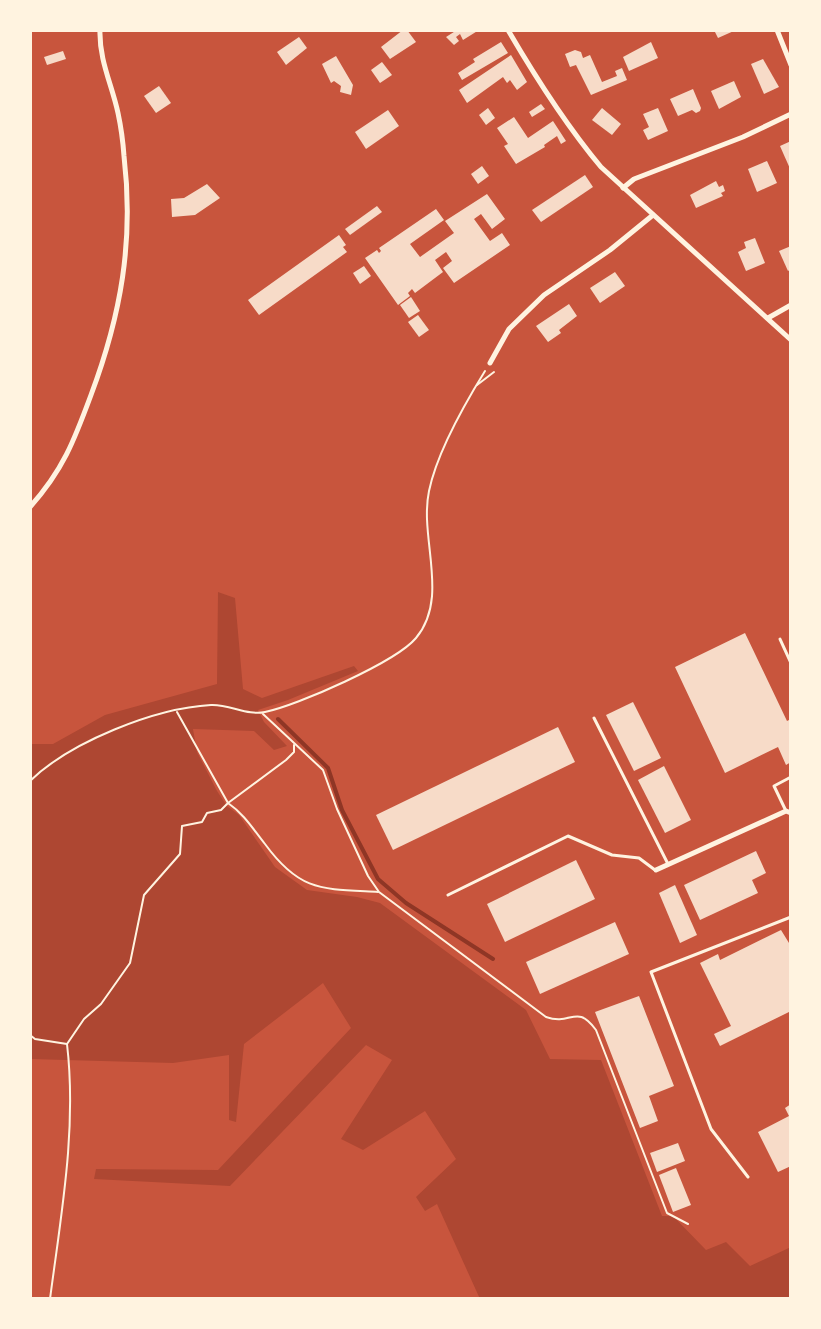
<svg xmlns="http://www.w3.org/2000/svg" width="821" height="1329" font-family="'DM Sans',sans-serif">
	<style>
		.green { fill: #ae4732 }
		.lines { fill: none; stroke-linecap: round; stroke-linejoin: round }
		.stream { stroke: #8f3625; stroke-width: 4 }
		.building { fill: #f7dbc8 }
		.path { stroke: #fff3e0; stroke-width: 2 }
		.service { stroke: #fff3e0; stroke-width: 3 }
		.minor { stroke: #fff3e0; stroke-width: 5 }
	</style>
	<rect width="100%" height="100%" fill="#c8553d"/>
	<polygon class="green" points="218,592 235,598 243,689 262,698 354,666 358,671 288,700 258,710 264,722 287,746 274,750 254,731 193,729 197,752 217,791 227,806 239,815 275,867 307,890 357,897 380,903 526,1010 550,1059 601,1060 662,1216 673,1216 706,1250 726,1242 750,1266 791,1247 791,1299 480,1299 437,1204 425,1211 416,1197 456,1159 425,1111 363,1150 341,1139 392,1060 366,1045 230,1186 94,1179 96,1169 218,1170 351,1028 323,983 244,1044 236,1122 229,1120 229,1055 173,1063 30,1059 30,744 53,744 105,715 217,684"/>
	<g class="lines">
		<polyline class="stream" points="278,719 328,768 342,810 378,879 406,903 493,959"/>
	</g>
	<g class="building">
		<polygon points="403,30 407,30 416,42 390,59 381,47"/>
		<polygon points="457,30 479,30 463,40 460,34 456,37 459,41 454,45 446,37"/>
		<polygon points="714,30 736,30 718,38"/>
		<polygon points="299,37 307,48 286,65 277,52"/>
		<polygon points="501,42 508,53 462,80 458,73 475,62 473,59"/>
		<polygon points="651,42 658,58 629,71 623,57"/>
		<polygon points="575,50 581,52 583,58 590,55 602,82 617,76 615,71 622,68 627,80 591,95 576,65 570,67 565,54"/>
		<polygon points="63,51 66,59 47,65 44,57"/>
		<polygon points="511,55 527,82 517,90 510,80 507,83 503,77 467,103 459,90"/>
		<polygon points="336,56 353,85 351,95 340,92 341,86 334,81 331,83 322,64"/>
		<polygon points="763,59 779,87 764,94 751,64"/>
		<polygon points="382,62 392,75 380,83 371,70"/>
		<polygon points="734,81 741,97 719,109 711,91"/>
		<polygon points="159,86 171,103 156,113 144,96"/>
		<polygon points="693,89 701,108 700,111 696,113 692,110 678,116 670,99"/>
		<polygon points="541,104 545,109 532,117 529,112"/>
		<polygon points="488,108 495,118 486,125 479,115"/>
		<polygon points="602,108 621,124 612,135 592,120"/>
		<polygon points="658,108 668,131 648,140 643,130 649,127 643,114"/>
		<polygon points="388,110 399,126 366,149 355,132"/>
		<polygon points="514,117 528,138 553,121 566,141 561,144 557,136 544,145 545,147 516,164 504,146 508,144 497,128"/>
		<polygon points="791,141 791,171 780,146"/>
		<polygon points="767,161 777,183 757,192 748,169"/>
		<polygon points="482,166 489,176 478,184 471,174"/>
		<polygon points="585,175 593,187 541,222 532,210"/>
		<polygon points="716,181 719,187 723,185 725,191 721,193 723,196 696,208 690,195"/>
		<polygon points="207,184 220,198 195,215 172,217 171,199 184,198"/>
		<polygon points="487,194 505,219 492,229 481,214 474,219 490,241 502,233 510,245 454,283 443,268 452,261 446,252 435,260 443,272 415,293 412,289 408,293 410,296 398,305 365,258 377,250 379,253 381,251 379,248 436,209 444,220 410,244 420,257 454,233 445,221"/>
		<polygon points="377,206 382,212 350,235 345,229"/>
		<polygon points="339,235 346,245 343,247 347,252 259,315 248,300"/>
		<polygon points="755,238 765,263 746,271 738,252 746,248 744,242"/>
		<polygon points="791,246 791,269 788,271 779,251"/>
		<polygon points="364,266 371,276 360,284 353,273"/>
		<polygon points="615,272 625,286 600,303 590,288"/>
		<polygon points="411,297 420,311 409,318 400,305"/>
		<polygon points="569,304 577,316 559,330 561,333 548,342 536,326"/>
		<polygon points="418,315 429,330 419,337 408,322"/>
		<polygon points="745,633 787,721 791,719 791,762 786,765 778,747 725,773 675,667"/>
		<polygon points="633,702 661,758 634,771 606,715"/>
		<polygon points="558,727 575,762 393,850 376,815"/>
		<polygon points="664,766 691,820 665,833 638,780"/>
		<polygon points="756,851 766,873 752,880 758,893 700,920 684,885"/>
		<polygon points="576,860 595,899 505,942 487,904"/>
		<polygon points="675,885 697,935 680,943 659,893"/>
		<polygon points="615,922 629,954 540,994 526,962"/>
		<polygon points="781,930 789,943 791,942 791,1011 720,1046 714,1034 731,1026 700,963 718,954 720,960"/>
		<polygon points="639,996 674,1086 649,1096 658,1121 640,1128 595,1012"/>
		<polygon points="791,1104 791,1166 778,1172 758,1132 789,1116 785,1108"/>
		<polygon points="678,1143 685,1161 657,1172 650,1153"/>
		<polygon points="676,1168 691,1205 673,1212 659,1175"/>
	</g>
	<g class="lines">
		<g class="path">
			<polyline points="477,385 494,372"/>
			<path d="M263 714 323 770 337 809 368 876 379 892 546 1017C572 1026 576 1003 596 1030L667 1213 688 1224"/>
			<path d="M294 745V752L286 760 228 803C244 814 253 829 265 844 300 892 322 889 378 892"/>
			<path d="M30 781C70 742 155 708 211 705 229 704 248 716 265 712 296 706 396 662 416 638 450 597 419 539 429 491 437 452 464 405 485 371"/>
			<polyline points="30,1035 35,1039 67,1044"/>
			<path d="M50 1299C61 1215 77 1129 67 1044L84 1019 101 1004 130 963 144 895 180 854 182 826 202 822 207 813 221 810 228 803 177 712"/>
		</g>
		<g class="service">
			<polyline points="780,639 791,663"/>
			<polyline points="594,718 668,864"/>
			<polyline points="786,811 774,786 791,777"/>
			<polyline points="448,895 568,836 612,855 639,858 655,870"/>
			<polyline points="748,1177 711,1129 651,972 791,917"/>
		</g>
		<g class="minor">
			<path d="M508 30C536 78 565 124 601 167L791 340"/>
			<polyline points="777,30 791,65"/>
			<polyline points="623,188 634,179 743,137 791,114"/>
			<polyline points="768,318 791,305"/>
			<polyline points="490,363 509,329 544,295 610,250 653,215"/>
			<path d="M30 507C63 470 74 441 91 395 121 315 134 241 124 156 123 142 121 127 118 113 112 85 99 60 100 30"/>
			<polyline points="656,870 786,811 791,813"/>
		</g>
	</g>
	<rect width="821" height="1329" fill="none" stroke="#fff3e0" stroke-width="64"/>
</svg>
